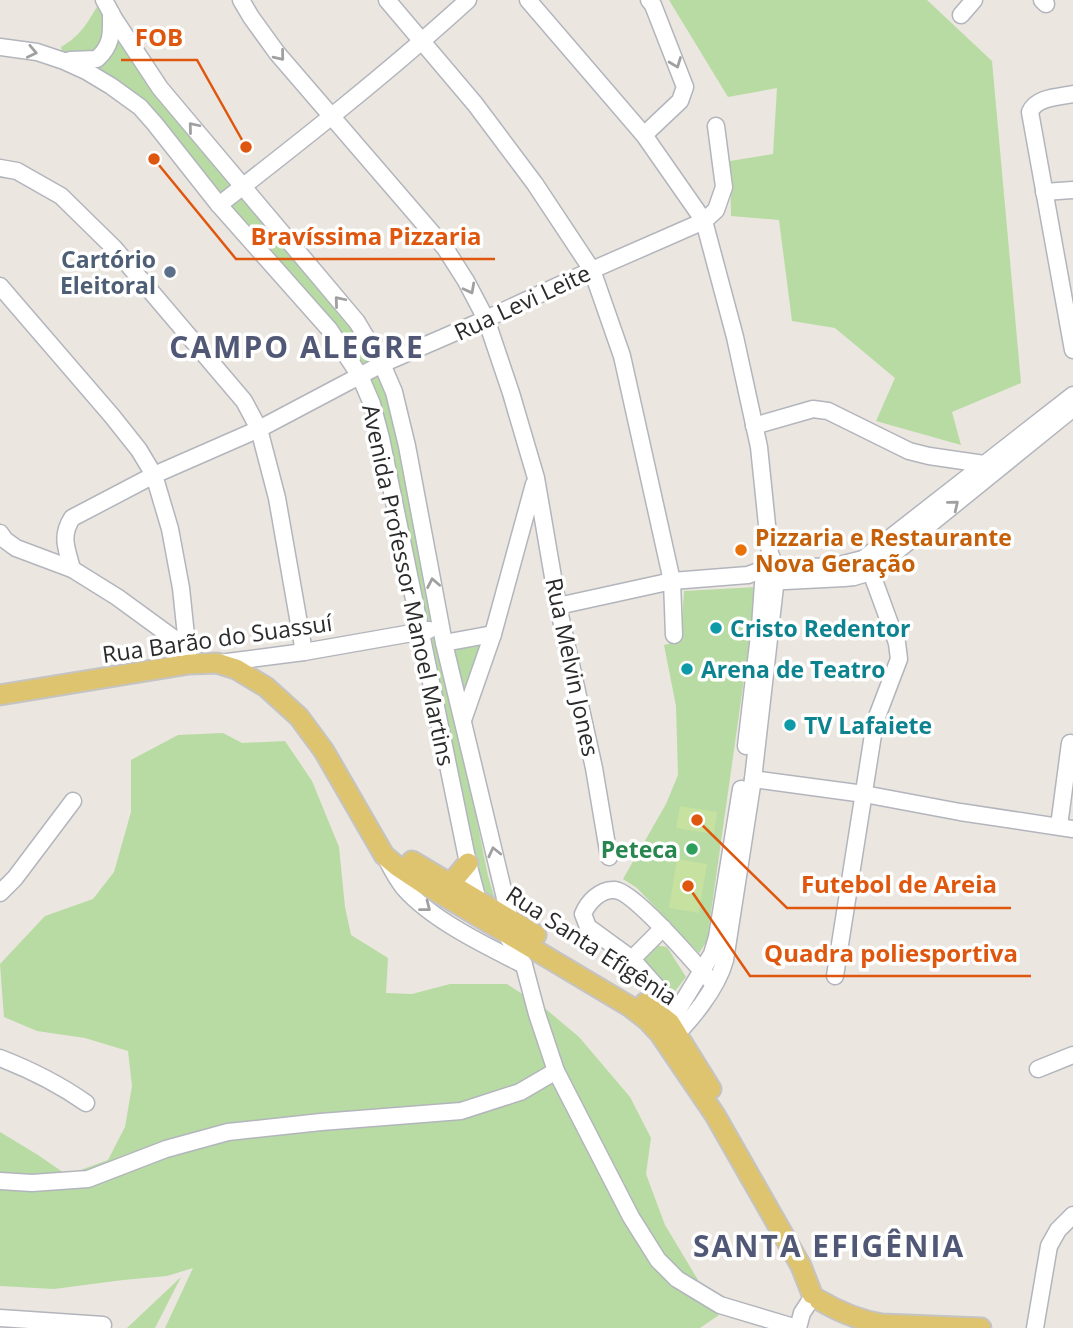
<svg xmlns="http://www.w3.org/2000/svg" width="1073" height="1328" font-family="'Open Sans',sans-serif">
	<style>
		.green { fill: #b7dba3 }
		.pitch { fill: #c6e1a0 }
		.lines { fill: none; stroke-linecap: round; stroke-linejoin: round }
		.minor-casing { stroke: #b3b5bd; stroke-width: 19 }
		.major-casing { stroke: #c4c4c4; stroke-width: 23 }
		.minor { stroke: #fff; stroke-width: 16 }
		.major { stroke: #dfc470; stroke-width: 19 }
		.oneway { stroke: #a0a0a0 }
		.service-dot { fill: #5c6f8a; stroke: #fff; stroke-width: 2.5 }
		.food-dot { fill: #e8710a; stroke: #fff; stroke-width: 2.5 }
		.culture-dot { fill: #0f9aa8; stroke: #fff; stroke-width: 2.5 }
		.leisure-dot { fill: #2e9e5b; stroke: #fff; stroke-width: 2.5 }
		.labels { text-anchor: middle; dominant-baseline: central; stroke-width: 7; stroke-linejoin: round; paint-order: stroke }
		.service-label { font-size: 23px; font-weight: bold; fill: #4e5e75; stroke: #fff; text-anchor: end }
		.street-label { font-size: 23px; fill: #2b2b2b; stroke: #fff }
		.food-label { font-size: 23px; font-weight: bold; fill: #c56008; stroke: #fff; text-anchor: start }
		.culture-label { font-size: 23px; font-weight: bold; fill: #0d838f; stroke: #fff; text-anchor: start }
		.leisure-label { font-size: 23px; font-weight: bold; fill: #27864d; stroke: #fff; text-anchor: end }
		.district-label { font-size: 30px; font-weight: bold; letter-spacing: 2px; fill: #515876; stroke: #fff }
		.leader { fill: none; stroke: #df570e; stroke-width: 2.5 }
		.callout-dot { fill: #df570e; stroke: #fff; stroke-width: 2.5 }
		.callout-label { font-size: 24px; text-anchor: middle; font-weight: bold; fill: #df570e; stroke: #fff; stroke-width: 7; stroke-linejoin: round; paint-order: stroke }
	</style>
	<rect width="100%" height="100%" fill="#ebe6df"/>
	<g class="green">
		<polygon points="669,0 927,0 992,61 1021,383 952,412 961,445 876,421 895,378 835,328 792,321 779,220 731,216 730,161 773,154 777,88 728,97"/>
		<path d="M98 5 108 22 95 58 63 54 61 47C80 36 87 24 98 5Z"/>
		<polygon points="115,20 238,185 219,202 156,122 77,64 106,60"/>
		<polygon points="243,189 350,320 376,364 360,371 225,205"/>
		<polygon points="381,373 398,422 441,625 425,628 363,381"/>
		<polygon points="757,587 707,941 699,953 637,888 623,879 666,804 678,775 676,706 664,645 681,641 684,591"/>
		<polygon points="439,631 488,876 497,906 483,898 422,634"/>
		<polygon points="484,642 464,705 454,643"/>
		<polygon points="223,733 242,743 285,741 312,781 339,847 345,907 351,935 388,958 386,993 412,994 450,984 507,984 547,1010 579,1037 630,1097 651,1138 646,1174 665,1225 719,1315 700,1328 165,1328 193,1268 167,1276 123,1280 54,1289 0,1286 0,1132 38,1155 67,1175 108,1160 125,1127 132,1086 128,1051 85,1038 37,1031 4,1017 0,964 45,916 93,899 114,872 131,812 131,760 178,735"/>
		<polygon points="654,945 667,947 686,977 669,999 641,961"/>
		<polygon points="181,1277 155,1328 127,1328"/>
	</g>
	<g class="pitch">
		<polygon points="680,806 717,812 714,834 676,828"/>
		<polygon points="677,859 707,864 699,913 669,908"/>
	</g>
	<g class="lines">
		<g class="minor-casing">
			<g id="minor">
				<polyline points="104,0 115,20 160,88 357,322 382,364 394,392 407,446 444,643 510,919"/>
				<polyline points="241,0 251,17 277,53 445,248 466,281 486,319 511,393 536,478 558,606 594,768 609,857"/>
				<polyline points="387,0 475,104 535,184 592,270 622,356 672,581 674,635"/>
				<path d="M528 0 644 135 704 221 735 337 759 447 770 554 777 569 753 779 725 960C717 989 690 1022 668 1042"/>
				<polyline points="1042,0 1046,4"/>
				<polyline points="961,15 974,0"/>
				<polyline points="0,47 37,52 64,61 86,71 111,86 140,107 155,124 219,205 329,329 360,376 372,404 381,438 468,863 480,908"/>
				<path d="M70 60 97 59C113 44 111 33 111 13"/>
				<path d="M1073 94C1059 97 1036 97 1030 112L1073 350"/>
				<polyline points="644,135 680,101 685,87 653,5 649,0"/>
				<polyline points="0,168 17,171 61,196 114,248 244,401 259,429 277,498 304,652"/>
				<polyline points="1044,192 1073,190"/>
				<path d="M219 205C304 139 389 72 468 0"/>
				<polyline points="0,286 112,416 139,450 154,475 170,529 181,588 189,664"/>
				<polyline points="754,426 813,409 828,411 909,451 929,456 984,464"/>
				<polyline points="0,533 5,540 16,548 72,569 117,597 187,648"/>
				<path d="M72 569C67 549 60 537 72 518L154 475 259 429 382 364 486 319 592 270 704 221 716 210 724 187 716 126"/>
				<polyline points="766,582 844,578 854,577 871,572 1071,410"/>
				<polyline points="558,606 672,581 748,575 764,569 835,566 863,559 1073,395"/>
				<polyline points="444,643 493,634"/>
				<polyline points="219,663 304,652 429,630"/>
				<polyline points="463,720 493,634 534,484"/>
				<polyline points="746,746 760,627 764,569 768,560"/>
				<polyline points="753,779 864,794 960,812 1073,829"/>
				<polyline points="1059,826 1070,743"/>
				<path d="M387 860C392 870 397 879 404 888 432 920 486 946 524 965"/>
				<polyline points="0,893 15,878 73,801"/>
				<polyline points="505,932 524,965 537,1014 556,1071 631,1217 658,1260 677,1279 720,1305 797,1328"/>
				<polyline points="632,959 663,928"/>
				<polyline points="835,976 875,722 899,659 897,643 871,572 863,559"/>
				<path d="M677 1010 632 959 588 927 583 914C588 902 600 889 615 890 634 892 694 962 709 979"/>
				<polyline points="664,1030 670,1023 712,954 717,937 741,789"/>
				<path d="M0 1058C31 1070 59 1084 86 1103"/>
				<polyline points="1038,1069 1073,1055"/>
				<polyline points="0,1181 32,1183 88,1179 166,1149 228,1132 321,1122 461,1111 520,1092 556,1071"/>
				<polyline points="0,1318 103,1325"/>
				<polyline points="798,1328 802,1313 813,1296"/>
				<polyline points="1035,1328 1049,1246 1058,1230 1073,1215"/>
			</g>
		</g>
		<g class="major-casing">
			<g id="major">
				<polyline points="0,695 189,664 217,663 236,669 266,687 299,717 324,751 384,855 397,866 424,884 629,1006 647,1020 660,1034 715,1115 801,1266 812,1294"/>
				<polyline points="412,861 536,935"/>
				<polyline points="451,883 468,863"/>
				<polyline points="645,1003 670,1023 711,1089"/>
				<path d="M819 1300C839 1312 858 1320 882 1324L981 1328"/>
			</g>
		</g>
		<use href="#minor" class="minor"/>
		<use href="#major" class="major"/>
	</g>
	<defs><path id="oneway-chevron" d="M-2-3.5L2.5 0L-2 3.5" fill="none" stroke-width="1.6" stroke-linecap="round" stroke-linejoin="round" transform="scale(1.75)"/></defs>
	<g class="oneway">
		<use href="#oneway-chevron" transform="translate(32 52) rotate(12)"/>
		<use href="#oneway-chevron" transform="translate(280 56) rotate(51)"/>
		<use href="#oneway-chevron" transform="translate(676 63) rotate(69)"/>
		<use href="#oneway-chevron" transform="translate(193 127) rotate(-130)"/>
		<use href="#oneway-chevron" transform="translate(470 289) rotate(62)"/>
		<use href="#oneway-chevron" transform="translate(339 301) rotate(-130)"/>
		<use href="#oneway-chevron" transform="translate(954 505) rotate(-39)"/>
		<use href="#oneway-chevron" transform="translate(433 583) rotate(-101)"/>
		<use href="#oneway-chevron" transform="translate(494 852) rotate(-103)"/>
		<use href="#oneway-chevron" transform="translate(426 907) rotate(38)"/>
	</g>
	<circle class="service-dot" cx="170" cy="272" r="7"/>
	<circle class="food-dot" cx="741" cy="550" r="7"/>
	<g class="culture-dot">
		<circle cx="716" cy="628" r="7"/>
		<circle cx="687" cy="669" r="7"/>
		<circle cx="790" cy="725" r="7"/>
	</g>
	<circle class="leisure-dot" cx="692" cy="849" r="7"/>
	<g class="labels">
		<g class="service-label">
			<text x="156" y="259">Cartório<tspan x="156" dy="26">Eleitoral</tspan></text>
		</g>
		<g class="street-label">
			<text transform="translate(522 302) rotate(-25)">Rua Levi Leite</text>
			<text transform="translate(409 585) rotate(78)">Avenida Professor Manoel Martins</text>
			<text transform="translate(217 638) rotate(-8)">Rua Barão do Suassuí</text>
			<text transform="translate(573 667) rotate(78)">Rua Melvin Jones</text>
			<text transform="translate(592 945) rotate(33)">Rua Santa Efigênia</text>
		</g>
		<g class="food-label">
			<text x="755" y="537">Pizzaria e Restaurante<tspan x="755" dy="26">Nova Geração</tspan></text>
		</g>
		<g class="culture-label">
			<text x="730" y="628">Cristo Redentor</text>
			<text x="701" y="669">Arena de Teatro</text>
			<text x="804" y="725">TV Lafaiete</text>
		</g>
		<g class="leisure-label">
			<text x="678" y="849">Peteca</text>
		</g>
		<g class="district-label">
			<text x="297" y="346">CAMPO ALEGRE</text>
			<text x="829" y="1245">SANTA EFIGÊNIA</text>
		</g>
	</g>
	<path class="leader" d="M246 147L197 60H121M154 159L236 259H495M697 820L787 908H1011M688 886L750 976H1031"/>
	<g class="callout-dot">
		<circle cx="246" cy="147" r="7"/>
		<circle cx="154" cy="159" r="7"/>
		<circle cx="697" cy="820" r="7"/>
		<circle cx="688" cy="886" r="7"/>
	</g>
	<g class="callout-label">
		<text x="159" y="46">FOB</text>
		<text x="366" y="245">Bravíssima Pizzaria</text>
		<text x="899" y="893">Futebol de Areia</text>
		<text x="891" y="962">Quadra poliesportiva</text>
	</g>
</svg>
